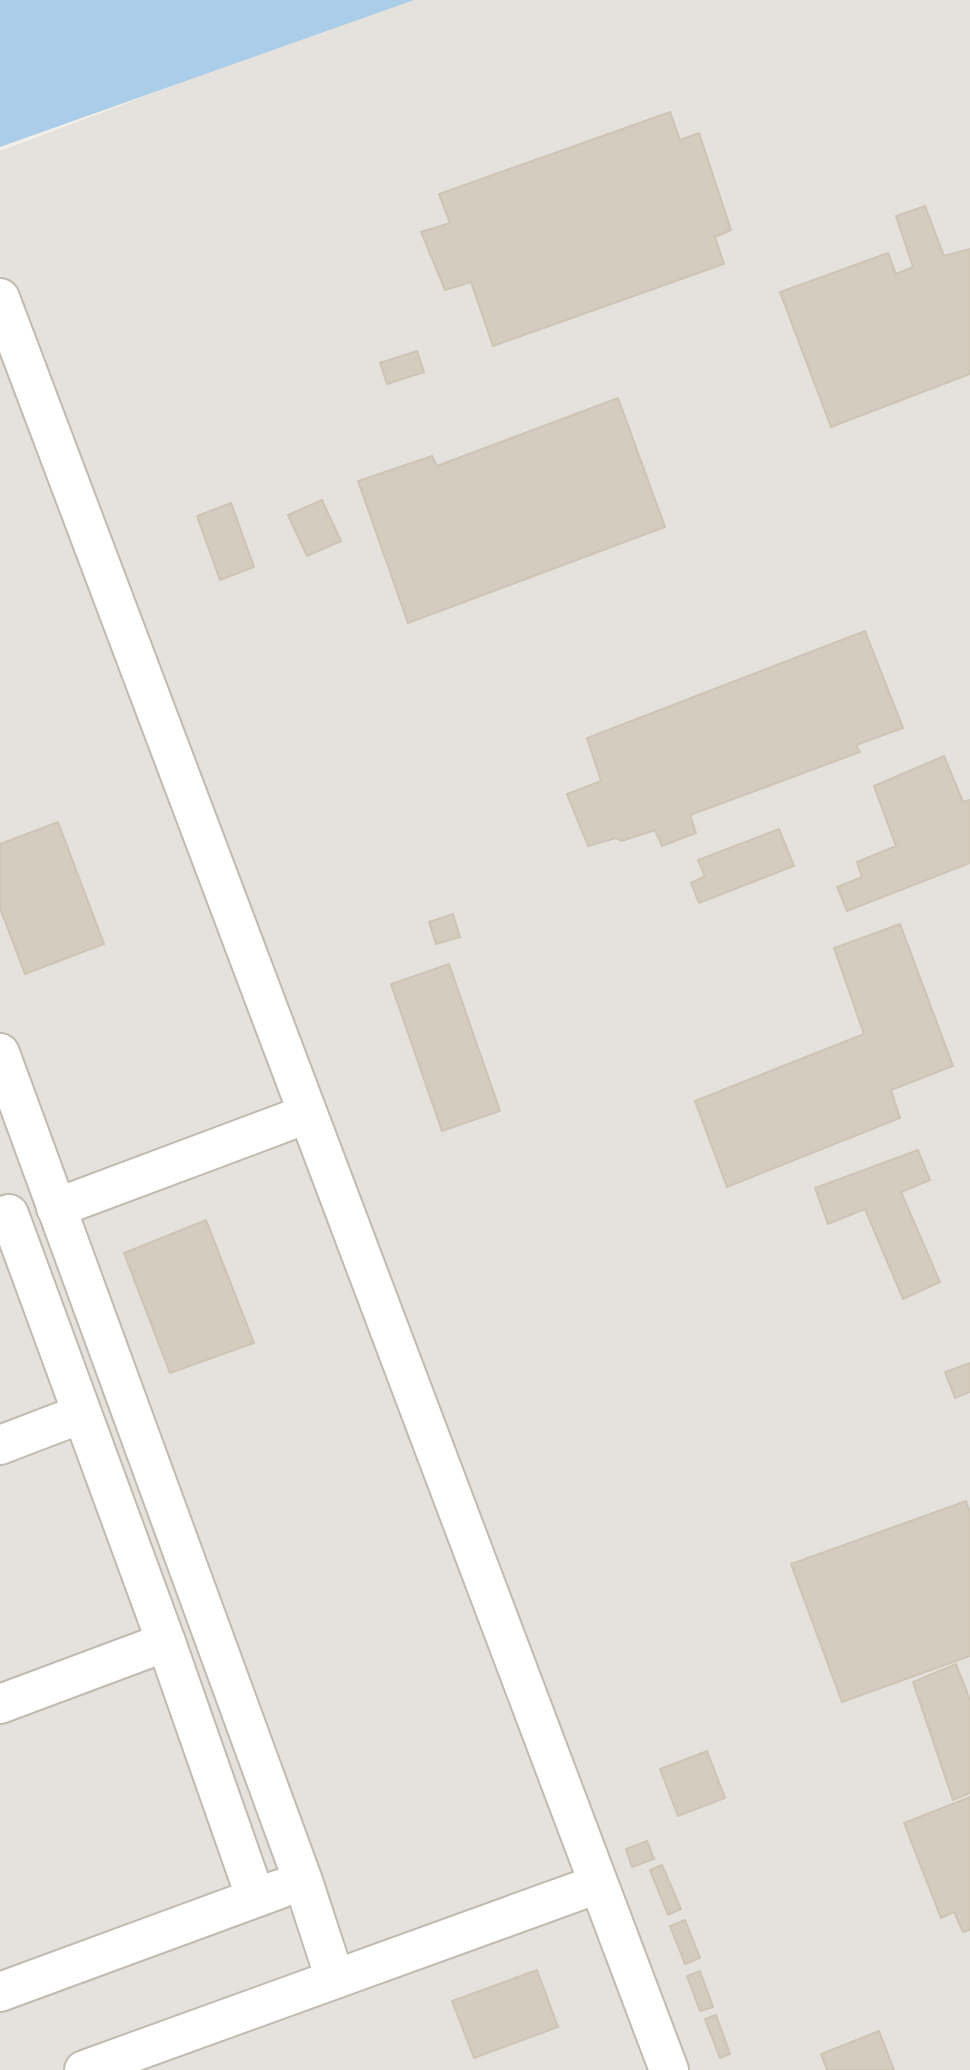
<svg xmlns="http://www.w3.org/2000/svg" width="970" height="2070" font-family="Cabin,sans-serif">
	<style>
		.industrial { fill: #e5e2dd }
		.water { fill: #aacdea }
		.building { fill: #d3ccbf; stroke: #cdc4b3; stroke-width: 2 }
		.lines { fill: none; stroke-linecap: round; stroke-linejoin: round }
		.minor-casing { stroke: #c0baaf; stroke-width: 42 }
		.minor { stroke: #fff; stroke-width: 38 }
	</style>
	<rect width="100%" height="100%" fill="#f2f0e8"/>
	<polygon class="industrial" points="400,0 970,0 970,2070 0,2070 0,151"/>
	<polygon class="water" points="0,0 414,0 0,147"/>
	<g class="building">
		<polygon points="670,112 680,140 699,133 731,230 715,237 724,264 493,346 471,282 445,290 421,232 450,223 439,194"/>
		<polygon points="925,206 944,256 970,249 970,374 831,427 780,292 888,253 896,274 913,267 896,216"/>
		<polygon points="417,351 424,372 387,384 380,363"/>
		<polygon points="618,398 665,527 408,623 358,481 432,456 437,466"/>
		<polygon points="322,500 341,541 307,556 288,515"/>
		<polygon points="231,503 254,567 220,580 197,516"/>
		<polygon points="865,631 903,728 856,745 860,752 690,815 696,833 662,846 655,830 622,841 616,838 588,846 567,794 601,781 587,738"/>
		<polygon points="944,756 963,802 970,800 970,863 847,911 837,887 862,877 857,862 896,846 874,786"/>
		<polygon points="58,822 104,944 25,974 0,908 0,844"/>
		<polygon points="779,829 794,866 699,903 691,883 705,876 698,860"/>
		<polygon points="453,914 460,937 436,944 429,922"/>
		<polygon points="900,924 953,1066 891,1090 900,1118 727,1187 695,1101 864,1034 834,948"/>
		<polygon points="449,964 500,1111 442,1131 391,984"/>
		<polygon points="918,1150 930,1180 901,1192 940,1282 903,1299 865,1209 828,1224 815,1188"/>
		<polygon points="206,1220 254,1343 170,1373 124,1253"/>
		<polygon points="970,1363 970,1392 955,1398 945,1372"/>
		<polygon points="966,1501 970,1513 970,1656 842,1702 791,1564"/>
		<polygon points="956,1664 970,1700 970,1793 953,1800 913,1682"/>
		<polygon points="707,1751 725,1798 678,1816 660,1769"/>
		<polygon points="970,1797 970,1930 963,1932 954,1912 941,1918 904,1823"/>
		<polygon points="647,1841 654,1859 632,1867 626,1849"/>
		<polygon points="662,1865 681,1909 668,1915 650,1870"/>
		<polygon points="685,1920 700,1958 685,1964 670,1926"/>
		<polygon points="537,1970 558,2027 474,2058 452,2001"/>
		<polygon points="700,1971 713,2007 700,2011 687,1976"/>
		<polygon points="716,2015 730,2054 720,2058 705,2019"/>
		<polygon points="879,2031 894,2070 827,2070 821,2054"/>
	</g>
	<g class="lines">
		<g class="minor-casing">
			<g id="minor">
				<polyline points="0,298 669,2070"/>
				<polyline points="0,1053 303,1881 335,1979"/>
				<polyline points="56,1208 307,1114"/>
				<polyline points="0,1217 9,1214 166,1642 255,1896"/>
				<polyline points="0,1445 81,1414"/>
				<polyline points="0,1704 166,1642"/>
				<polyline points="0,1992 280,1889"/>
				<polyline points="84,2070 598,1884"/>
			</g>
		</g>
		<use href="#minor" class="minor"/>
	</g>
</svg>
